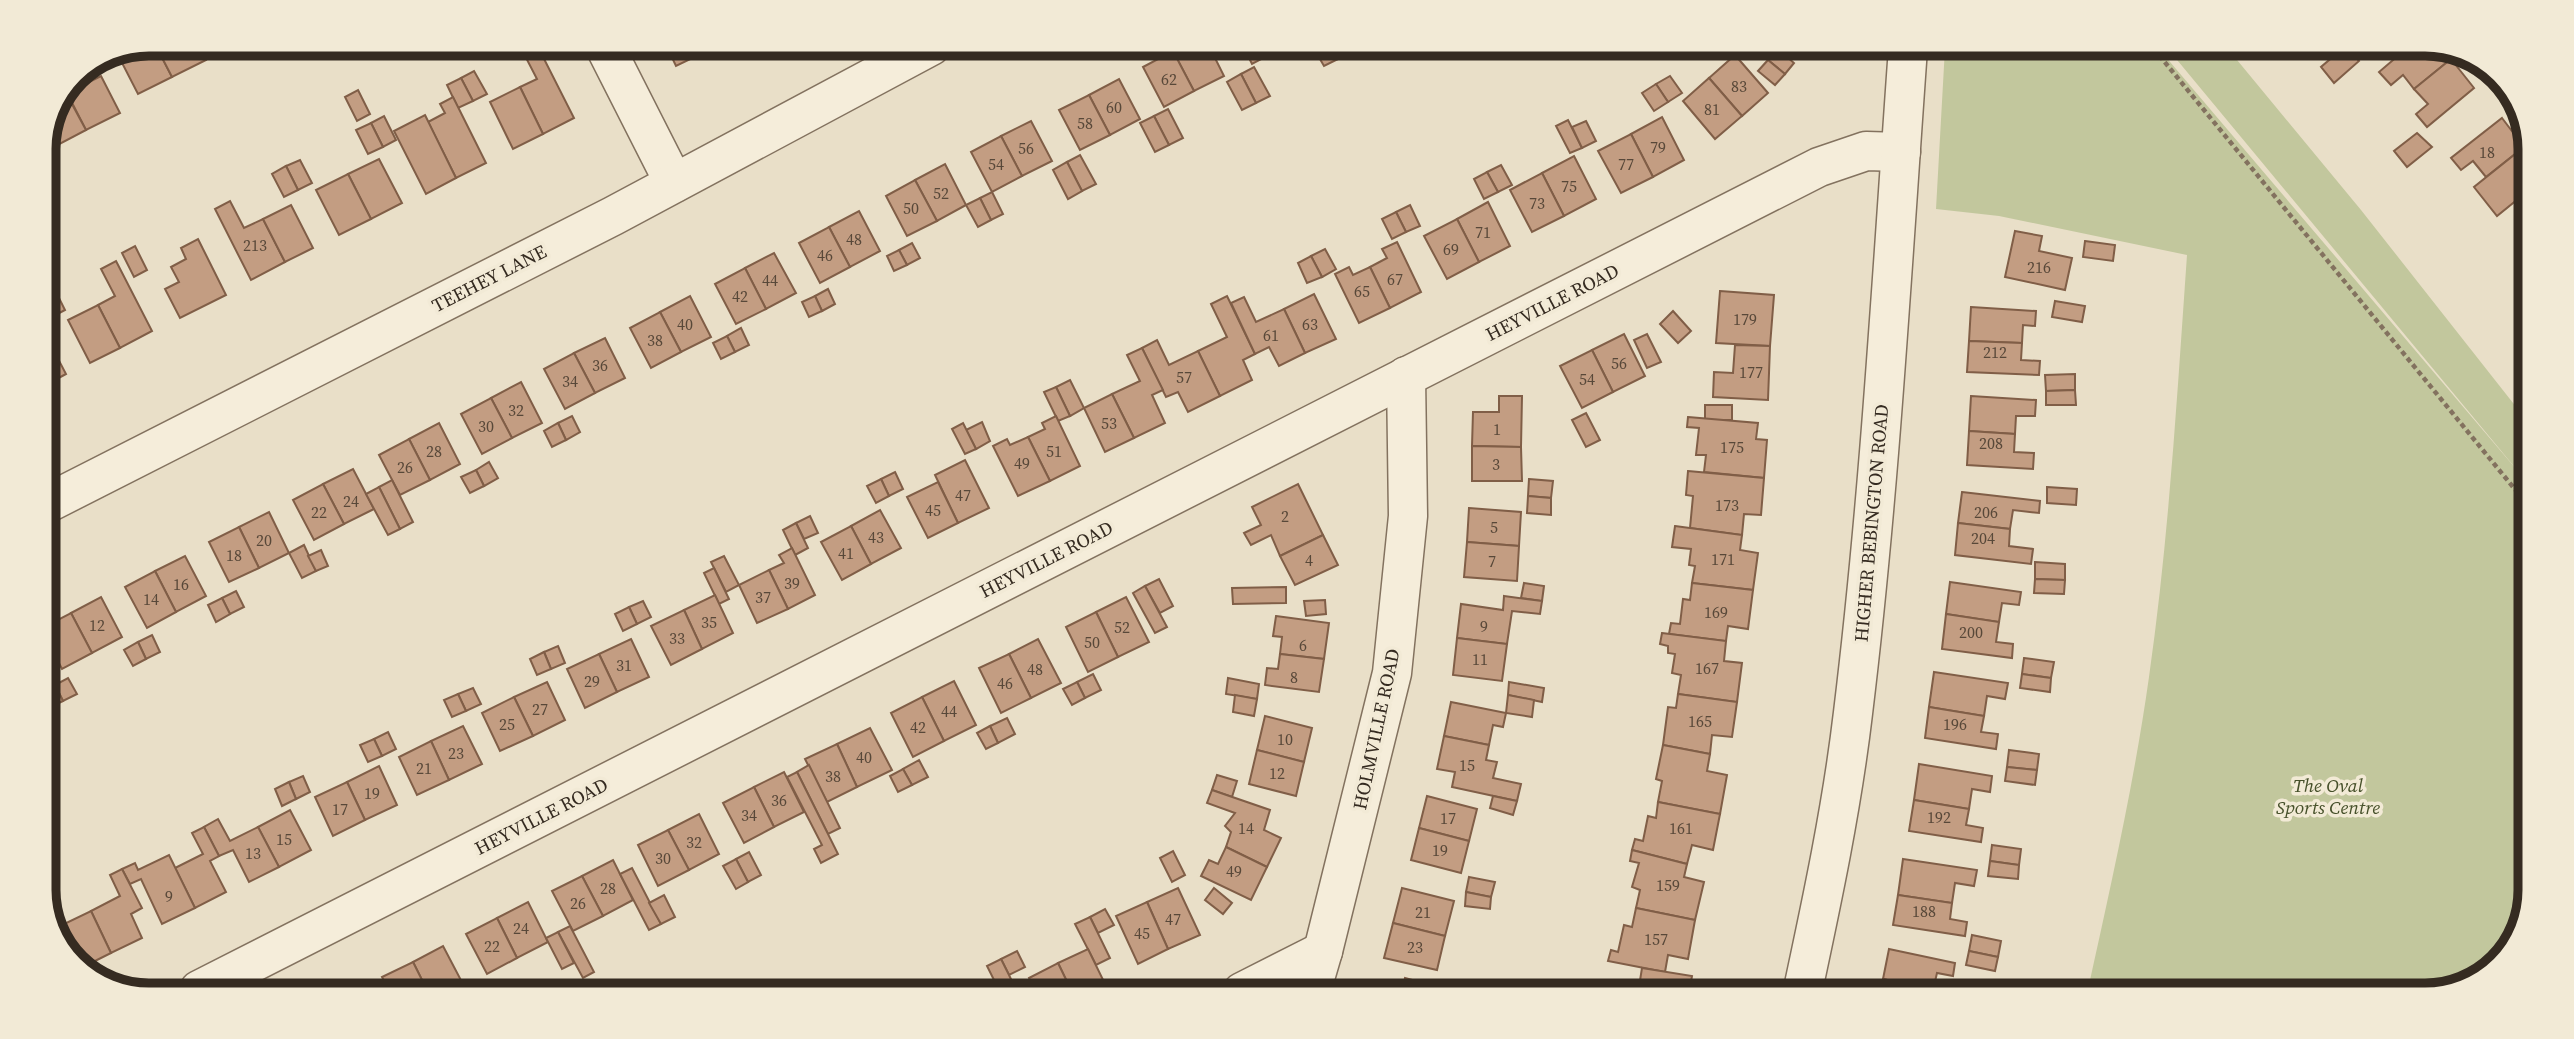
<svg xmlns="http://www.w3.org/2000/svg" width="2574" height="1039" font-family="'Source Serif 4',serif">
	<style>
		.green { fill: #c2c79d }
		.building { fill: #c39d82; stroke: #805e47; stroke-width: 2 }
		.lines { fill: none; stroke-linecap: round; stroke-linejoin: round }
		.minor-casing { stroke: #83725f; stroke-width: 41 }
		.path { stroke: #83725f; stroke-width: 4.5; stroke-dasharray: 5 3.5; stroke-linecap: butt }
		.minor { stroke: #f5edda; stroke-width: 38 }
		.labels { text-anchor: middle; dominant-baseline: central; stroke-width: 7; stroke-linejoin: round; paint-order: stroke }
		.number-label { font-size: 16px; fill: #584839 }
		.street-label { font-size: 19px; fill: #352b21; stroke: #f2ead6 }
		.park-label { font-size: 19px; font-style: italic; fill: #46502a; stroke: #f2ead6 }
		.rim { fill: none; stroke: #352b21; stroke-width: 9 }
	</style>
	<rect width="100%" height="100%" fill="#e9dfc8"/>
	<path class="green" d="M1945 48 2159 49 2522 476 2168 49H2228L2361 210 2528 422 2525 924 2489 974 2426 995 2087 994C2110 889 2134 784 2149 677 2169 537 2177 396 2187 255L1999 216 1936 209Z"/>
	<g class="building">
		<polygon points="149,44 155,44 172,77 138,94 119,57"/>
		<polygon points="155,44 198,44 206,60 172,77"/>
		<polygon points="533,45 537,45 574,118 543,134 520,87 537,79 522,50"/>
		<polygon points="666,45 704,45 707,51 676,66"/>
		<polygon points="1182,46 1209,46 1224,76 1194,91 1173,51"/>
		<polygon points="1243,46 1281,47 1282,48 1252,64"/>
		<polygon points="1313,47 1331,47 1338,59 1324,66"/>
		<polygon points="1331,47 1349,47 1351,52 1338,59"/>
		<polygon points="1777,48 1794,63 1785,74 1768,60"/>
		<polygon points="2342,49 2349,49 2359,61 2334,83 2321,67"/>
		<polygon points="2406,49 2443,49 2451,59 2414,89 2403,75 2391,85 2379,72"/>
		<polygon points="1173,51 1194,91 1164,107 1143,67"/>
		<polygon points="1735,55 1768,93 1742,116 1709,78"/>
		<polygon points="2451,59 2474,88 2427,127 2416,114 2428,104 2414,89"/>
		<polygon points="1768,60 1785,74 1775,85 1758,71"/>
		<polygon points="1254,67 1270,96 1256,103 1241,74"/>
		<polygon points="474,71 487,94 473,101 461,78"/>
		<polygon points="1241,74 1256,103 1242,110 1227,82"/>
		<polygon points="101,76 120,113 86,130 67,93"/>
		<polygon points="1670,76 1682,93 1668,102 1656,84"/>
		<polygon points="461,78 473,101 458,108 447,85"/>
		<polygon points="1709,78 1742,116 1715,139 1683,101"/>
		<polygon points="1119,79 1140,119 1110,135 1089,95"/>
		<polygon points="1656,84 1668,102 1654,111 1642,93"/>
		<polygon points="520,87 543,134 513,149 490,102"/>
		<polygon points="358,90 370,114 357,121 345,97"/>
		<polygon points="66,93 86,130 52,148 46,137"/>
		<polygon points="1089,95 1110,135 1080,150 1059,110"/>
		<polygon points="453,97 486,163 456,178 428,122 445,113 440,104"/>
		<polygon points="1168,109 1183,138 1169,145 1154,116"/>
		<polygon points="425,115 456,178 426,194 394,131"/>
		<polygon points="384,116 396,140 383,147 371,123"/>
		<polygon points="1154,116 1169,145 1155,152 1140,123"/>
		<polygon points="1662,117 1684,160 1653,177 1631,134"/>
		<polygon points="2502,118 2524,147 2486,177 2473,161 2461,170 2451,158"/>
		<polygon points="1568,120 1582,148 1570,153 1556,126"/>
		<polygon points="1031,121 1052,161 1022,176 1001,136"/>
		<polygon points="1586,121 1596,141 1582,148 1572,127"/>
		<polygon points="371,123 383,147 368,154 356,130"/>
		<polygon points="2417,133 2432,147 2407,167 2394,151"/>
		<polygon points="1631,134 1653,177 1621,193 1598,151"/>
		<polygon points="1001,136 1022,176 992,192 971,152"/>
		<polygon points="2524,147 2530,154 2530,204 2523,195 2497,216 2474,187"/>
		<polygon points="1080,155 1096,184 1082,191 1067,162"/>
		<polygon points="1574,156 1596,199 1564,216 1542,173"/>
		<polygon points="379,159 402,203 371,219 348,174"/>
		<polygon points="300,160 312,183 298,190 286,166"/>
		<polygon points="1067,162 1082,191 1068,199 1053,170"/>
		<polygon points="945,164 966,205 937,221 915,180"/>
		<polygon points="1501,165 1512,185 1498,192 1487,172"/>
		<polygon points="286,166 298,190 284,197 272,174"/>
		<polygon points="1487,172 1498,192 1484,199 1474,179"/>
		<polygon points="1542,173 1564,216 1532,232 1510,190"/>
		<polygon points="348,174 371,219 339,235 316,190"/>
		<polygon points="915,180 937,221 907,236 886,196"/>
		<polygon points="992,192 1003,214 991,220 980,198"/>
		<polygon points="980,198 991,220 978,227 966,205"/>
		<polygon points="230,201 244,228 263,219 285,262 251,280 215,209"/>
		<polygon points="1488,202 1510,246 1479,262 1457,219"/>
		<polygon points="291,205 313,248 285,262 263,219"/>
		<polygon points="1410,205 1420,226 1406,232 1396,212"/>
		<polygon points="859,211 880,251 850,267 829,227"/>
		<polygon points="1396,212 1406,232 1392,239 1382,219"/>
		<polygon points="1457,219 1479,262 1447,279 1424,236"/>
		<polygon points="829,227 850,267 820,283 799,243"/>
		<polygon points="2015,231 2042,236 2039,251 2072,258 2065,290 2005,277"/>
		<polygon points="198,239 226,295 180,318 165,289 179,282 171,267 186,259 181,248"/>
		<polygon points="2085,241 2115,245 2113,261 2083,257"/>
		<polygon points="1397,242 1421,292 1390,308 1370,267 1387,258 1382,249"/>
		<polygon points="912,243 920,258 907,265 899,250"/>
		<polygon points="135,246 147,270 134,277 122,253"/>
		<polygon points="1325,249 1336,269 1322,277 1311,256"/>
		<polygon points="899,250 907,265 894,271 887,256"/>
		<polygon points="774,253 796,293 766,309 745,268"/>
		<polygon points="1311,256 1322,277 1307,283 1298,263"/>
		<polygon points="116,261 152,331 120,348 98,305 115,296 101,269"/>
		<polygon points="1349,267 1353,275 1370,267 1390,308 1359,323 1335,274"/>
		<polygon points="745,268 766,309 736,324 715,284"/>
		<polygon points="53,286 65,310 52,317 44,302 44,291"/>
		<polygon points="828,289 835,304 822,311 815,296"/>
		<polygon points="1720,291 1774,295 1770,346 1716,343"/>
		<polygon points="1314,294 1336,339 1305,353 1284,309"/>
		<polygon points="690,296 711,337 681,352 660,312"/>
		<polygon points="815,296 822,311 809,317 802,302"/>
		<polygon points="1227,296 1255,354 1243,360 1252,380 1220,396 1198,351 1227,337 1211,304"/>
		<polygon points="1244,297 1256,322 1284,309 1305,353 1279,366 1269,347 1255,354 1231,303"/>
		<polygon points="2055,301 2085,306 2082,322 2052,317"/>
		<polygon points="98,305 120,348 90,363 68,320"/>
		<polygon points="1971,307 2036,311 2035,326 2023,325 2022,343 1969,341"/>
		<polygon points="1673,311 1691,331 1678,343 1660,324"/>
		<polygon points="660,312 681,352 651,368 630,328"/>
		<polygon points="741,328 749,345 735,352 727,336"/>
		<polygon points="44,332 66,374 44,386"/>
		<polygon points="1624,334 1645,376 1613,392 1592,350"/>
		<polygon points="1647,334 1661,362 1647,368 1634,340"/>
		<polygon points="727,336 735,352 721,359 713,343"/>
		<polygon points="605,338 625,378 595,393 574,353"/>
		<polygon points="1157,340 1169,365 1198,351 1220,396 1188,412 1178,392 1166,397 1142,348"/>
		<polygon points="1969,341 2022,343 2021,360 2040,361 2039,375 1967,372"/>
		<polygon points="1735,345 1770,346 1768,400 1713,397 1714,372 1733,373"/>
		<polygon points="1142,348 1163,390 1152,395 1165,423 1134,438 1112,394 1140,381 1127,355"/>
		<polygon points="1592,350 1613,392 1582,408 1560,366"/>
		<polygon points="574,353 595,393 565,409 544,369"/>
		<polygon points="2075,374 2075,390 2046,391 2045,375"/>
		<polygon points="1070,380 1084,408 1070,416 1056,387"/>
		<polygon points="521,382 542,423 512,438 491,398"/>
		<polygon points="1056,387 1070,416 1058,421 1044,392"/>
		<polygon points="2075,390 2076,405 2046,405 2046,391"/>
		<polygon points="1112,394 1134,438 1105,452 1084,408"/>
		<polygon points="1499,396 1522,396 1521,447 1472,446 1473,412 1499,412"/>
		<polygon points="1971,396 2036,400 2035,416 2016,416 2015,434 1969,431"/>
		<polygon points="491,398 512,438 482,454 461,414"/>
		<rect x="1705" y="405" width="27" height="15"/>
		<polygon points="1586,413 1600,440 1586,447 1572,420"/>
		<polygon points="572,416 580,432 566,440 558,423"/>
		<polygon points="1056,416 1080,466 1050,481 1028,437 1045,429 1042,423"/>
		<polygon points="1688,417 1758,423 1756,439 1767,440 1764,478 1704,472 1706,455 1696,455 1699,428 1687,427"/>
		<polygon points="982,422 990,441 976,449 966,430"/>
		<polygon points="439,423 460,464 430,480 409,439"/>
		<polygon points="558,423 566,440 552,447 544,431"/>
		<polygon points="963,423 976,449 965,454 952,429"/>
		<polygon points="1969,431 2015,434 2014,452 2034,453 2033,469 1967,465"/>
		<polygon points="1028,437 1050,481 1018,496 993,446 1007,439 1010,445"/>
		<polygon points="409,439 430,480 400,495 379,455"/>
		<polygon points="1472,446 1521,447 1522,481 1472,481"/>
		<polygon points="965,460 989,508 958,523 935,475"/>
		<polygon points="489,462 498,478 484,486 476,470"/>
		<polygon points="353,469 374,509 344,524 323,484"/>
		<polygon points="476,470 484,486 470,493 461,477"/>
		<polygon points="1688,471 1764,478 1761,515 1744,514 1742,535 1690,528 1693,496 1686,495"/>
		<polygon points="895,472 903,489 889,496 881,479"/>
		<polygon points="881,479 889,496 876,503 867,486"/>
		<polygon points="1529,479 1553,481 1551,498 1528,496"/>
		<polygon points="392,480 413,522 400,529 379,487"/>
		<polygon points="938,482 958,523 928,538 907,497"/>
		<polygon points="323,484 344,524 314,540 293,500"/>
		<polygon points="1298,484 1323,535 1280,556 1271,535 1251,545 1244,533 1261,525 1252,507"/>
		<polygon points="379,487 400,529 388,535 366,494"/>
		<polygon points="2047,487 2077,489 2076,505 2047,503"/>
		<polygon points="1962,492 2040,501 2039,513 2013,510 2010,529 1958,523"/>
		<polygon points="1528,496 1551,498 1551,515 1527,513"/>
		<polygon points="1469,508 1521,512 1519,546 1467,542"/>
		<polygon points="880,510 901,548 871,564 851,526"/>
		<polygon points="269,512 289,553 259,568 239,527"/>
		<polygon points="810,516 818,533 804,539 796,523"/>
		<polygon points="796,523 808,548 795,555 783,530"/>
		<polygon points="1958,523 2010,529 2009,546 2033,549 2031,564 1955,555"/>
		<polygon points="851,526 871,564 842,580 821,542"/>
		<polygon points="1675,526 1742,535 1740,550 1758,553 1753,590 1692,583 1695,566 1689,565 1691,549 1672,547"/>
		<polygon points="239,527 259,568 229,582 209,542"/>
		<polygon points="1323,535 1338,565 1295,585 1280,556"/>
		<polygon points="1467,542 1519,546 1517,581 1464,577"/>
		<polygon points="304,545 316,571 302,578 289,553"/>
		<polygon points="792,548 815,595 788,609 769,570 784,563 779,555"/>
		<polygon points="321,550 328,566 316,571 308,556"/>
		<polygon points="185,556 206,596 176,612 155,571"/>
		<polygon points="724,556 739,585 726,592 711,562"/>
		<polygon points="2035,562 2065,564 2065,580 2035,579"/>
		<polygon points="714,568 729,599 719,604 704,573"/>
		<polygon points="769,570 788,609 757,623 739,585"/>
		<polygon points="155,571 176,612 147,628 125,587"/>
		<polygon points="1159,579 1173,606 1160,613 1145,586"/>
		<polygon points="2035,579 2065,580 2064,594 2034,593"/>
		<polygon points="1950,582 2021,592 2019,605 2002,603 1999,622 1946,614"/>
		<polygon points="1524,583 1544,586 1542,601 1521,598"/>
		<polygon points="1692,583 1753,590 1748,629 1728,626 1726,641 1669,634 1671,623 1680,624 1683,599 1690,600"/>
		<polygon points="1145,586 1167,627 1155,633 1133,593"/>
		<polygon points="1286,587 1286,603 1233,604 1232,588"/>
		<polygon points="236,591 244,607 230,614 222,598"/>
		<polygon points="715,595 733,633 702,649 684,610"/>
		<polygon points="1504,596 1542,601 1540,614 1512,611 1507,644 1457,638 1461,604 1503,610"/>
		<polygon points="101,597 122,637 92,653 71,613"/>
		<polygon points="1126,597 1149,642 1118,657 1096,612"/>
		<polygon points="222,598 230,614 216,622 208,605"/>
		<polygon points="1325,600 1326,614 1306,616 1304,601"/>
		<polygon points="643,601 651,617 637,624 629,607"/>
		<polygon points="629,607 637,624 623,631 615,614"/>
		<polygon points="684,610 702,649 671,665 651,626"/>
		<polygon points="1096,612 1118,657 1088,672 1066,627"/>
		<polygon points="71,613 92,653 62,669 44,634 44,627"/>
		<polygon points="1946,614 1999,622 1996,642 2013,644 2012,658 1942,649"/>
		<polygon points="1276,616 1329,623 1324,659 1280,654 1282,637 1273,636"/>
		<polygon points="1662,633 1726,641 1724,661 1742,663 1737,702 1678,694 1681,675 1672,673 1675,654 1668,653 1668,646 1660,644"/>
		<polygon points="152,635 160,652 146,659 138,642"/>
		<polygon points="1457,638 1507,644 1502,681 1453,675"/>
		<polygon points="631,639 649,677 617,692 599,654"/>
		<polygon points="1038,639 1061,683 1031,698 1009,654"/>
		<polygon points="138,642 146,659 133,666 124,650"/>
		<polygon points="558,646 565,663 551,669 544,652"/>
		<polygon points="544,652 551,669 537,675 530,659"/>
		<polygon points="599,654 617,692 585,708 567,669"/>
		<polygon points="1009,654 1031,698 1001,713 979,668"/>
		<polygon points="1280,654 1324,659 1319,692 1265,685 1267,668 1278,669"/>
		<polygon points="2024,658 2054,662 2051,678 2022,674"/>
		<polygon points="1934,672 2008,683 2005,699 1987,696 1984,716 1929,707"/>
		<polygon points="1093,674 1101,690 1085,698 1077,682"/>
		<polygon points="2022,674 2051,678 2050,692 2020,688"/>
		<polygon points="68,678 77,694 63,701 55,685"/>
		<polygon points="1228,678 1259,684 1257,699 1226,694"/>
		<polygon points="954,681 976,725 944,741 922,697"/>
		<polygon points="547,682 565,720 533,736 514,697"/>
		<polygon points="1077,682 1085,698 1072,705 1063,689"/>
		<polygon points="1509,682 1544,688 1542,702 1508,695"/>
		<polygon points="55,685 63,701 49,708 44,699 44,690"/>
		<polygon points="473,688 481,704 466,711 458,694"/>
		<polygon points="458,694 466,711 452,717 444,700"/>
		<polygon points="1678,694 1737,702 1732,737 1712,735 1710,754 1663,745 1668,707 1676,708"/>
		<polygon points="1235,695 1257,699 1254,716 1233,712"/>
		<polygon points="1508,695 1534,700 1532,717 1506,713"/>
		<polygon points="514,697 533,736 500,751 482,713"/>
		<polygon points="922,697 944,741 913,757 891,713"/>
		<polygon points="1451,702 1506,713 1503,727 1493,725 1489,745 1444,736"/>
		<polygon points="1929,707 1984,716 1981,732 1998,734 1996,749 1925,738"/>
		<polygon points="1265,716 1312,728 1304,762 1257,750"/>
		<polygon points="1007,718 1015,734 998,743 990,726"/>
		<polygon points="463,726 482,764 449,780 431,741"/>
		<polygon points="990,726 998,743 986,749 977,733"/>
		<polygon points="870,728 892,770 857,787 837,744"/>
		<polygon points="388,732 396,749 382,756 374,739"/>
		<polygon points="1444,736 1489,745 1486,760 1497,762 1493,778 1521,784 1517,801 1452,787 1455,772 1437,769"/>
		<polygon points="374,739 382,756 368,762 360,745"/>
		<polygon points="431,741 449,780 417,795 399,757"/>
		<polygon points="837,744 857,787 827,802 805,759"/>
		<polygon points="1663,745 1710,754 1707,771 1727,775 1720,814 1658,802 1662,781 1656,779"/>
		<polygon points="1257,750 1304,762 1296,796 1249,784"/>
		<polygon points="2009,750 2039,754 2037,770 2007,767"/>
		<polygon points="919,760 928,777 912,785 903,769"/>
		<polygon points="1919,764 1992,776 1990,792 1972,789 1969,809 1914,800"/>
		<polygon points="809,765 840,828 828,834 797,772"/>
		<polygon points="379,766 397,805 365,820 347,782"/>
		<polygon points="2007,767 2037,770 2035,785 2005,781"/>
		<polygon points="903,769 912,785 898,792 890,776"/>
		<polygon points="784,772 804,812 774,827 754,787"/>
		<polygon points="797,772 838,854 821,863 814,849 822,845 787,777"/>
		<polygon points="1217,775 1237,781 1232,797 1212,790"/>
		<polygon points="303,776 310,792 296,799 289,782"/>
		<polygon points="289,782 296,799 282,806 275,789"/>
		<polygon points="347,782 365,820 333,836 315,797"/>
		<polygon points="754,787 774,827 744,843 723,803"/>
		<polygon points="1212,790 1270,810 1264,830 1281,838 1267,867 1226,847 1231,832 1225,826 1235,813 1207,803"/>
		<polygon points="1427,796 1477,809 1469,841 1419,828"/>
		<polygon points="1493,796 1517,801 1513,815 1490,808"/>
		<polygon points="1914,800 1969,809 1966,825 1983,828 1981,842 1909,831"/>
		<polygon points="1658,802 1720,814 1713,850 1692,845 1687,864 1632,850 1635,839 1643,841 1648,816 1656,818"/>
		<polygon points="290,810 311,850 279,867 258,827"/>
		<polygon points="699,814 719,854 689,870 668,830"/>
		<polygon points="218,819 230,841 258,827 279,867 249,882 233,850 219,856 204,827"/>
		<polygon points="204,827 219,856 210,861 226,892 195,908 175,868 203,854 192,833"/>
		<polygon points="1419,828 1469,841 1461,873 1411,860"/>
		<polygon points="668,830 689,870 658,886 638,845"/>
		<polygon points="1992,845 2021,849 2019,865 1990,861"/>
		<polygon points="1226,847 1267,867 1251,900 1201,876 1209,860 1218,864"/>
		<polygon points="1632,850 1687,864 1684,877 1704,882 1695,920 1636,908 1640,890 1632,887 1639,863 1630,861"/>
		<polygon points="1173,851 1185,875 1172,882 1160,858"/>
		<polygon points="749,852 761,875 748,882 736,859"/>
		<polygon points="169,855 195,908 162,924 141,879 130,884 122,869 135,863 138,870"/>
		<polygon points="736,859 748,882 736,889 723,866"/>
		<polygon points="1903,859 1977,870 1974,886 1955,883 1952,903 1898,895"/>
		<polygon points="613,860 633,900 603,916 582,876"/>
		<polygon points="1990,861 2019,865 2018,879 1988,876"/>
		<polygon points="632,868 661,924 649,930 620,874"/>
		<polygon points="122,869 142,908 131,914 142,938 111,953 91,911 120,896 110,875"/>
		<polygon points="582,876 603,916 573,931 552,891"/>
		<polygon points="1469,877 1495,882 1491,897 1466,892"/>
		<polygon points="1178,888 1200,935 1168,949 1147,902"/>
		<polygon points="1214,888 1232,903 1223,914 1205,900"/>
		<polygon points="1402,888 1454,901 1445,936 1393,923"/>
		<polygon points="1466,892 1491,897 1490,909 1465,906"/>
		<polygon points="664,895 675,917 661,924 649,903"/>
		<polygon points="1898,895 1952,903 1950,919 1967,922 1965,936 1893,925"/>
		<polygon points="528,902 548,942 517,958 497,918"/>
		<polygon points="1147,902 1168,949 1138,964 1116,916"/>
		<polygon points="1636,908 1695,920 1688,959 1668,955 1665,972 1608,961 1611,950 1618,952 1624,925 1632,927"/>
		<polygon points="1105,909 1114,925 1098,933 1090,917"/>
		<polygon points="91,911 111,953 83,967 78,963 60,926"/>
		<polygon points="1090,917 1110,958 1096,965 1075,924"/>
		<polygon points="497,918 517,958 487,974 466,934"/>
		<polygon points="1393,923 1445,936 1437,970 1384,958"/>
		<polygon points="570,926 594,972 583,978 558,932"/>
		<polygon points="558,932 574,963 562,969 546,938"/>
		<polygon points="1972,935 2001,941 1998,957 1969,951"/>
		<polygon points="443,946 464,986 455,990 427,990 413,962"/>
		<polygon points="1088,949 1107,988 1099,992 1072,992 1058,963"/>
		<polygon points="1889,949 1955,963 1953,976 1937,973 1933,990 1883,979"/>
		<polygon points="1017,951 1025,967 1009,975 1001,959"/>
		<polygon points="1969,951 1998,957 1995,971 1966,965"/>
		<polygon points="1001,959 1009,975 1017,992 1000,992 987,966"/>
		<polygon points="413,962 427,990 389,990 382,977"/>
		<polygon points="1058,963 1072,992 1036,992 1029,978"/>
		<polygon points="1642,968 1692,976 1689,993 1638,993"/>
		<polygon points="1405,978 1457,992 1457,993 1379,993 1381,985 1402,991"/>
		<polygon points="1883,979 1933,990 1933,994 1879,994"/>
	</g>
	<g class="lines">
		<g class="minor-casing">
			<g id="minor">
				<polyline points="604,45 674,183"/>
				<polyline points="44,505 613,216 931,46"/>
				<polyline points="199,990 1819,167 1866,151 1901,152"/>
				<polyline points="1242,992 1323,951"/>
				<polyline points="1311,992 1323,951 1392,673 1408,516 1406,376"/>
				<path d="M1802 994C1822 901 1842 807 1853 713 1880 492 1892 270 1908 48"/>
			</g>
		</g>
		<polyline class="path" points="2154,49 2527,504"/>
		<use href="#minor" class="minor"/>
	</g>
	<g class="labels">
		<g class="number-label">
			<text x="1169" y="79">62</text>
			<text x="1739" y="86">83</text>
			<text x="1114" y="107">60</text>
			<text x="1712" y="109">81</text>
			<text x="1085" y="123">58</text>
			<text x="1658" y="147">79</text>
			<text x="1026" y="148">56</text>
			<text x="2487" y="152">18</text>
			<text x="996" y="164">54</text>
			<text x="1626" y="164">77</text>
			<text x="1569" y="186">75</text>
			<text x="941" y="193">52</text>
			<text x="1537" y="203">73</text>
			<text x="911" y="208">50</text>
			<text x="1483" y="232">71</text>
			<text x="854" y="239">48</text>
			<text x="255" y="245">213</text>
			<text x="1451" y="249">69</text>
			<text x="825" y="255">46</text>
			<text x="2039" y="267">216</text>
			<text x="1395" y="279">67</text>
			<text x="770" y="280">44</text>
			<text x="1362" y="291">65</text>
			<text x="740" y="296">42</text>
			<text x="1745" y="319">179</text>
			<text x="685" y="324">40</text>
			<text x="1310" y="324">63</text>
			<text x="1271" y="335">61</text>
			<text x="655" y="340">38</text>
			<text x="1995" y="352">212</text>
			<text x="1619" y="363">56</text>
			<text x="600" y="365">36</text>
			<text x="1751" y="372">177</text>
			<text x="1184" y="377">57</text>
			<text x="1587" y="379">54</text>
			<text x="570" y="381">34</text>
			<text x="516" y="410">32</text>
			<text x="1109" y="423">53</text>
			<text x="486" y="426">30</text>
			<text x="1497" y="429">1</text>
			<text x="1991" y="443">208</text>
			<text x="1732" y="447">175</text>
			<text x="434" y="451">28</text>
			<text x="1054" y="451">51</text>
			<text x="1022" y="463">49</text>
			<text x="1496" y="464">3</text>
			<text x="405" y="467">26</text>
			<text x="963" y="495">47</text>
			<text x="351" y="501">24</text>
			<text x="1727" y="505">173</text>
			<text x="933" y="510">45</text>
			<text x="319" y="512">22</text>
			<text x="1986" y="512">206</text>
			<text x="1285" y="516">2</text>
			<text x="1494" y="527">5</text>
			<text x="876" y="537">43</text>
			<text x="1983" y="538">204</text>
			<text x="264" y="540">20</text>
			<text x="846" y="553">41</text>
			<text x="234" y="555">18</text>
			<text x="1723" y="559">171</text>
			<text x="1309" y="560">4</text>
			<text x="1492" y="561">7</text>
			<text x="792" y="583">39</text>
			<text x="181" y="584">16</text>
			<text x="763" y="597">37</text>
			<text x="151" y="599">14</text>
			<text x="1716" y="612">169</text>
			<text x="709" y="622">35</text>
			<text x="97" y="625">12</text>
			<text x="1484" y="626">9</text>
			<text x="1122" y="627">52</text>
			<text x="1971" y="632">200</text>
			<text x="677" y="638">33</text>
			<text x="1092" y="642">50</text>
			<text x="1303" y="645">6</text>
			<text x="1480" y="659">11</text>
			<text x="624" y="665">31</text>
			<text x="1707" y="668">167</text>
			<text x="1035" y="669">48</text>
			<text x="1294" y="677">8</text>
			<text x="592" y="681">29</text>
			<text x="1005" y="683">46</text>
			<text x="540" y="709">27</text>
			<text x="949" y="711">44</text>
			<text x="1700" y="721">165</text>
			<text x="507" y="724">25</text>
			<text x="1955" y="724">196</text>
			<text x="918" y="727">42</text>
			<text x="1285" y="739">10</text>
			<text x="456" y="753">23</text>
			<text x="864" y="757">40</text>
			<text x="1467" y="765">15</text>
			<text x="424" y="768">21</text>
			<text x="1277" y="773">12</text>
			<text x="833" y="776">38</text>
			<text x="372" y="793">19</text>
			<text x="779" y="800">36</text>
			<text x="340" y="809">17</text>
			<text x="749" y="815">34</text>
			<text x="1939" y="817">192</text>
			<text x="1448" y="818">17</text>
			<text x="1246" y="828">14</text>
			<text x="1681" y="828">161</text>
			<text x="284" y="839">15</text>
			<text x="694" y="842">32</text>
			<text x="1440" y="850">19</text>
			<text x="253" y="853">13</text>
			<text x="663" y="858">30</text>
			<text x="1234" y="871">49</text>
			<text x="1668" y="885">159</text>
			<text x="608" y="888">28</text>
			<text x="169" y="896">9</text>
			<text x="578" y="903">26</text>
			<text x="1924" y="911">188</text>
			<text x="1423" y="912">21</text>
			<text x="1173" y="919">47</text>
			<text x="521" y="928">24</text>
			<text x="1142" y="933">45</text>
			<text x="1656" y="939">157</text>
			<text x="492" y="946">22</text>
			<text x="1415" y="947">23</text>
		</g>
		<g class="street-label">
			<text transform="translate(489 278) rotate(-27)">TEEHEY LANE</text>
			<text transform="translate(1552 302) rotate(-27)">HEYVILLE ROAD</text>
			<text transform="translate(1871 523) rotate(-85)">HIGHER BEBINGTON ROAD</text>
			<text transform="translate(1046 559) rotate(-27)">HEYVILLE ROAD</text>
			<text transform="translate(1376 729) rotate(-78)">HOLMVILLE ROAD</text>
			<text transform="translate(541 816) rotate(-27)">HEYVILLE ROAD</text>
		</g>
		<g class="park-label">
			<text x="2328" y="785">The Oval<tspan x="2328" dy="22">Sports Centre</tspan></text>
		</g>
	</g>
	<path d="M0 0H2574V1039H0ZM149 56H2425A93 93 0 0 1 2518 149V890A93 93 0 0 1 2425 983H149A93 93 0 0 1 56 890V149A93 93 0 0 1 149 56Z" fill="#f2ead6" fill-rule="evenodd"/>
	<path class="rim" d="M149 56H2425A93 93 0 0 1 2518 149V890A93 93 0 0 1 2425 983H149A93 93 0 0 1 56 890V149A93 93 0 0 1 149 56Z"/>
</svg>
